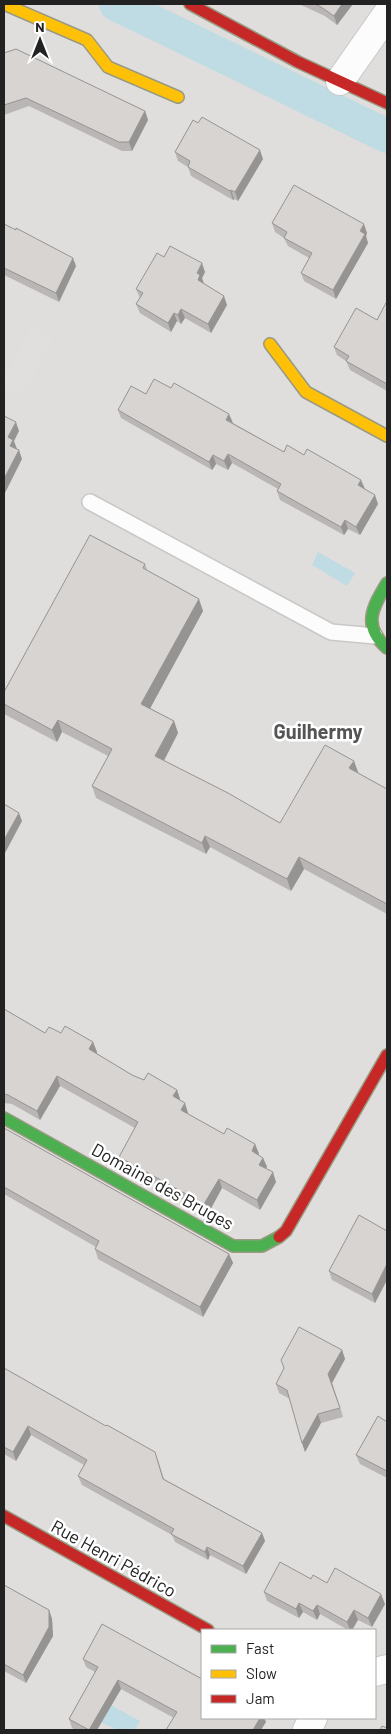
<svg xmlns="http://www.w3.org/2000/svg" width="391" height="1734" font-family="Barlow,sans-serif">
	<style>
		.residential { fill: #dfdedc; fill-rule: evenodd }
		.parking { fill: #e0dfde }
		.water { fill: #bfdbe3 }
		.lines { fill: none; stroke-linecap: round; stroke-linejoin: round }
		.canal { stroke: #bfdbe3; stroke-width: 34 }
		.lane-casing { stroke: #c9c8c7; stroke-width: 18 }
		.street-casing { stroke: #c9c8c7; stroke-width: 30 }
		.fast-casing { stroke: #999a82; stroke-width: 14 }
		.slow-casing { stroke: #999a82; stroke-width: 14 }
		.jam-casing { stroke: #999a82; stroke-width: 14 }
		.lane { stroke: #fdfcfc; stroke-width: 15 }
		.street { stroke: #fdfcfc; stroke-width: 28 }
		.fast { stroke: #4caf50; stroke-width: 11 }
		.slow { stroke: #ffc107; stroke-width: 11 }
		.jam { stroke: #c62828; stroke-width: 11 }
		.wall { fill: #b9b6b5 }
		.shaded-wall { fill: #969493 }
		.building { fill: #d7d4d2; stroke: #969493 }
		.labels { text-anchor: middle; dominant-baseline: central; stroke-width: 5; stroke-linejoin: round; paint-order: stroke }
		.street-label { font-size: 18px; fill: #222; stroke: #fff }
		.quarter-label { font-size: 20px; font-weight: bold; fill: #555; stroke: #fff }
	</style>
	<rect width="100%" height="100%" fill="#f0eeeb"/>
	<path class="residential" d="M4 4H387V1730H4ZM202 1630H375V1718H202Z"/>
	<polygon class="parking" points="31,328 52,338 21,398 4,389 4,380"/>
	<g class="water">
		<polygon points="318,552 355,573 347,586 312,565"/>
		<polygon points="107,1703 140,1721 135,1730 117,1730 97,1720"/>
	</g>
	<g class="lines">
		<polyline class="canal" points="116,4 387,136"/>
		<g class="lane-casing">
			<polyline id="lane" points="90,502 331,632 375,636"/>
		</g>
		<g class="street-casing">
			<g id="street">
				<polyline points="340,81 387,14"/>
				<polyline points="375,1672 387,1669"/>
				<polyline points="307,1730 313,1718"/>
			</g>
		</g>
		<g class="fast-casing">
			<g id="fast">
				<path d="M387 583C372 608 362 626 387 648"/>
				<polyline points="4,1118 233,1246 262,1246 279,1237"/>
			</g>
		</g>
		<g class="slow-casing">
			<g id="slow">
				<polyline points="4,4 87,40 108,67 178,97"/>
				<polyline points="270,344 306,392 387,436"/>
			</g>
		</g>
		<g class="jam-casing">
			<g id="jam">
				<polyline points="190,4 298,62 387,103"/>
				<polyline points="279,1237 286,1231 387,1055"/>
				<polyline points="4,1516 208,1630"/>
			</g>
		</g>
		<use href="#lane" class="lane"/>
		<use href="#street" class="street"/>
		<use href="#fast" class="fast"/>
		<use href="#slow" class="slow"/>
		<use href="#jam" class="jam"/>
	</g>
	<g class="wall">
		<polygon points="299,4 353,4 337,25 325,16"/>
		<polygon points="4,53 145,111 148,120 132,151 122,151 29,106 4,115"/>
		<polygon points="175,152 263,159 238,201 234,199 233,200 191,176 188,167 178,161"/>
		<polygon points="272,223 367,233 366,236 368,243 336,299 304,281 301,273 309,258 288,246 284,238 275,232"/>
		<polygon points="4,224 76,266 59,302 4,275"/>
		<polygon points="164,257 205,272 202,278 204,284 227,305 211,333 185,318 181,324 177,321 171,332 140,313 136,304 140,298 136,289"/>
		<polygon points="387,301 387,391 350,370 346,361 337,355 334,347 377,320"/>
		<polygon points="146,394 233,423 284,452 365,489 378,504 360,535 348,529 344,535 280,500 277,491 278,489 232,463 228,470 216,464 212,470 121,418 118,410"/>
		<polygon points="145,564 147,570 203,611 150,708 174,721 178,733 164,761 280,823 354,761 358,773 387,789 387,914 304,869 291,891 210,847 206,854 96,798 92,786 108,756 62,732 57,742 4,714 4,692"/>
		<polygon points="4,1009 45,1033 61,1033 93,1042 97,1052 96,1053 132,1075 144,1080 177,1090 180,1099 180,1100 188,1113 188,1114 224,1134 255,1144 259,1154 258,1155 263,1158 267,1167 266,1168 276,1182 260,1210 222,1188 208,1214 123,1166 119,1157 135,1128 60,1086 40,1120 12,1104 4,1103"/>
		<polygon points="4,1128 229,1254 233,1263 203,1317 98,1259 95,1249 96,1247 4,1194"/>
		<polygon points="387,1231 387,1280 375,1303 332,1280 329,1271"/>
		<polygon points="342,1350 345,1359 332,1383 343,1417 321,1423 305,1452 290,1399 279,1393 276,1384"/>
		<polygon points="4,1368 158,1460 164,1479 262,1533 265,1541 246,1574 210,1555 208,1560 175,1542 172,1535 82,1485 78,1476 84,1465 31,1435 16,1461 4,1454"/>
		<polygon points="387,1422 387,1478 360,1464 356,1455"/>
		<polygon points="311,1579 327,1583 385,1604 372,1627 358,1620 352,1630 348,1630 320,1614 317,1620 303,1612 299,1618 267,1601 264,1592"/>
		<polygon points="4,1585 49,1610 52,1619 53,1636 26,1683 4,1671"/>
		<polygon points="83,1659 202,1718 264,1718 266,1722 174,1718 121,1689 97,1730 76,1730 72,1728 69,1719 95,1672 86,1667"/>
	</g>
	<g class="shaded-wall">
		<polygon points="342,4 353,4 337,25 334,16"/>
		<polygon points="145,111 148,120 132,151 129,142"/>
		<polygon points="260,150 263,159 238,201 235,192"/>
		<polygon points="231,190 234,199 233,200 230,191"/>
		<polygon points="364,224 367,233 366,236 368,243 336,299 333,290"/>
		<polygon points="73,258 76,266 59,302 56,293"/>
		<polygon points="202,263 205,272 202,278 204,284 198,280 197,273"/>
		<polygon points="224,296 227,305 211,333 208,324"/>
		<polygon points="181,309 185,318 181,324 178,315"/>
		<polygon points="174,313 177,321 171,332 168,323"/>
		<polygon points="229,414 233,423 226,420"/>
		<polygon points="16,422 19,431 14,441 17,449 13,455 8,437"/>
		<polygon points="19,450 22,459 4,495 4,479"/>
		<polygon points="228,454 232,463 228,470 224,461"/>
		<polygon points="213,455 216,464 212,470 209,462"/>
		<polygon points="361,480 365,489 358,485"/>
		<polygon points="375,495 378,504 360,535 356,527"/>
		<polygon points="345,520 348,529 344,535 341,527"/>
		<polygon points="199,599 203,611 146,716 141,704"/>
		<polygon points="58,720 62,732 57,742 52,730"/>
		<polygon points="174,721 178,733 160,768 155,756"/>
		<polygon points="354,761 358,772 354,780 349,768"/>
		<polygon points="19,813 22,821 4,855 4,840"/>
		<polygon points="205,836 210,847 206,854 202,843"/>
		<polygon points="299,857 304,869 291,891 287,879"/>
		<polygon points="93,1042 97,1052 93,1059 89,1049"/>
		<polygon points="57,1076 60,1086 40,1120 37,1111"/>
		<polygon points="177,1090 180,1099 176,1106 173,1096"/>
		<polygon points="185,1103 188,1113 184,1120 181,1110"/>
		<polygon points="255,1144 259,1154 255,1161 252,1151"/>
		<polygon points="263,1158 267,1167 263,1174 259,1165"/>
		<polygon points="273,1172 276,1182 260,1210 257,1200"/>
		<polygon points="219,1179 222,1188 208,1214 204,1204"/>
		<polygon points="229,1254 233,1263 203,1317 200,1307"/>
		<polygon points="387,1264 387,1280 375,1303 372,1294"/>
		<polygon points="342,1350 345,1359 332,1383 343,1417 328,1374"/>
		<polygon points="318,1414 321,1423 305,1452 302,1443"/>
		<polygon points="28,1426 31,1435 16,1461 13,1452"/>
		<polygon points="262,1533 265,1541 246,1574 243,1566"/>
		<polygon points="207,1547 210,1555 208,1560 205,1552"/>
		<polygon points="381,1594 385,1604 372,1627 368,1618"/>
		<polygon points="299,1603 303,1612 299,1618 296,1609"/>
		<polygon points="317,1605 320,1614 317,1620 313,1611"/>
		<polygon points="49,1610 52,1619 53,1636 26,1683 23,1675"/>
		<polygon points="354,1610 358,1620 352,1630 350,1630 347,1622"/>
		<polygon points="118,1680 121,1689 97,1730 89,1730"/>
		<polygon points="260,1718 264,1718 266,1722 261,1730 253,1730"/>
	</g>
	<g class="building">
		<polygon points="315,4 342,4 334,16 321,7"/>
		<polygon points="16,49 145,111 129,142 119,142 26,98 4,105 4,53"/>
		<polygon points="202,117 260,150 235,192 231,190 230,191 188,167 190,161 175,152 193,120 198,123"/>
		<polygon points="294,185 364,224 360,231 365,234 333,290 301,273 312,253 284,238 287,232 272,223"/>
		<polygon points="4,224 16,230 16,228 73,258 56,293 4,268"/>
		<polygon points="170,246 202,263 197,273 200,275 198,280 224,296 208,324 181,309 178,315 174,313 168,323 136,304 143,293 136,289 157,253 164,257"/>
		<polygon points="387,301 387,384 346,361 349,356 334,347 356,308 377,320"/>
		<polygon points="154,379 171,388 174,383 229,414 226,420 284,452 287,445 304,455 307,449 361,480 358,485 375,495 356,527 345,520 341,527 277,491 281,484 228,454 224,461 213,455 209,462 118,410 131,386 146,394"/>
		<polygon points="4,416 16,422 8,437 13,440 10,446 19,450 4,479"/>
		<polygon points="90,535 145,564 143,568 199,599 141,704 174,721 155,756 228,793 280,823 325,745 354,761 349,768 387,789 387,904 299,857 287,879 205,836 202,843 92,786 112,749 58,720 52,730 4,704 4,692"/>
		<polygon points="4,804 19,813 4,840"/>
		<polygon points="4,1009 45,1033 49,1027 61,1033 65,1026 93,1042 89,1049 132,1075 144,1080 148,1073 177,1090 173,1096 185,1103 181,1110 224,1134 227,1128 255,1144 252,1151 263,1158 259,1165 273,1172 257,1200 219,1179 204,1204 119,1157 138,1122 57,1076 37,1111 8,1095 4,1094"/>
		<polygon points="4,1128 229,1254 200,1307 95,1249 99,1241 4,1187"/>
		<polygon points="359,1215 387,1231 387,1264 372,1294 329,1271"/>
		<polygon points="299,1327 342,1350 328,1374 340,1408 318,1414 302,1443 287,1390 276,1384 284,1368 281,1360"/>
		<polygon points="4,1368 106,1426 107,1425 155,1452 163,1479 262,1533 243,1566 207,1547 205,1552 171,1534 174,1529 78,1476 87,1460 28,1426 13,1452 4,1447"/>
		<polygon points="378,1416 387,1422 387,1471 356,1455"/>
		<polygon points="280,1562 311,1579 313,1575 327,1583 335,1568 381,1594 368,1618 354,1610 347,1622 317,1605 313,1611 299,1603 296,1609 264,1592"/>
		<polygon points="4,1585 49,1610 49,1627 23,1675 4,1664"/>
		<polygon points="102,1624 202,1679 202,1718 260,1718 253,1730 166,1730 177,1712 118,1680 89,1730 69,1719 98,1667 83,1659"/>
		<polygon points="382,1726 387,1728 387,1730 380,1730"/>
	</g>
	<g class="labels">
		<g class="street-label">
			<text transform="translate(163 1186) rotate(29)">Domaine des Bruges</text>
			<text transform="translate(114 1558) rotate(29)">Rue Henri Pédrico</text>
		</g>
		<g class="quarter-label">
			<text x="318" y="731">Guilhermy</text>
		</g>
	</g>
	<rect width="391" height="1734" fill="none" stroke="#222222" stroke-width="10"/>
	<rect x="201" y="1629" width="175" height="90" fill="#ffffff" stroke="#a7a7a7"/>
	<rect x="211" y="1645" width="25" height="8" fill="#4caf50" stroke="#a7a7a7"/>
	<text x="246" y="1654" font-size="15" fill="#222222">Fast</text>
	<rect x="211" y="1670" width="25" height="8" fill="#ffc107" stroke="#a7a7a7"/>
	<text x="246" y="1679" font-size="15" fill="#222222">Slow</text>
	<rect x="211" y="1695" width="25" height="8" fill="#c62828" stroke="#a7a7a7"/>
	<text x="246" y="1704" font-size="15" fill="#222222">Jam</text>
	<g transform="translate(40 40)" stroke="#ffffff" stroke-width="4" paint-order="stroke">
	<path d="M0-4L9 19L0 12L-9 19Z" fill="#222222"/>
	<text y="-8" font-size="14" font-weight="bold" text-anchor="middle" fill="#222222">N</text>
	</g>
</svg>
